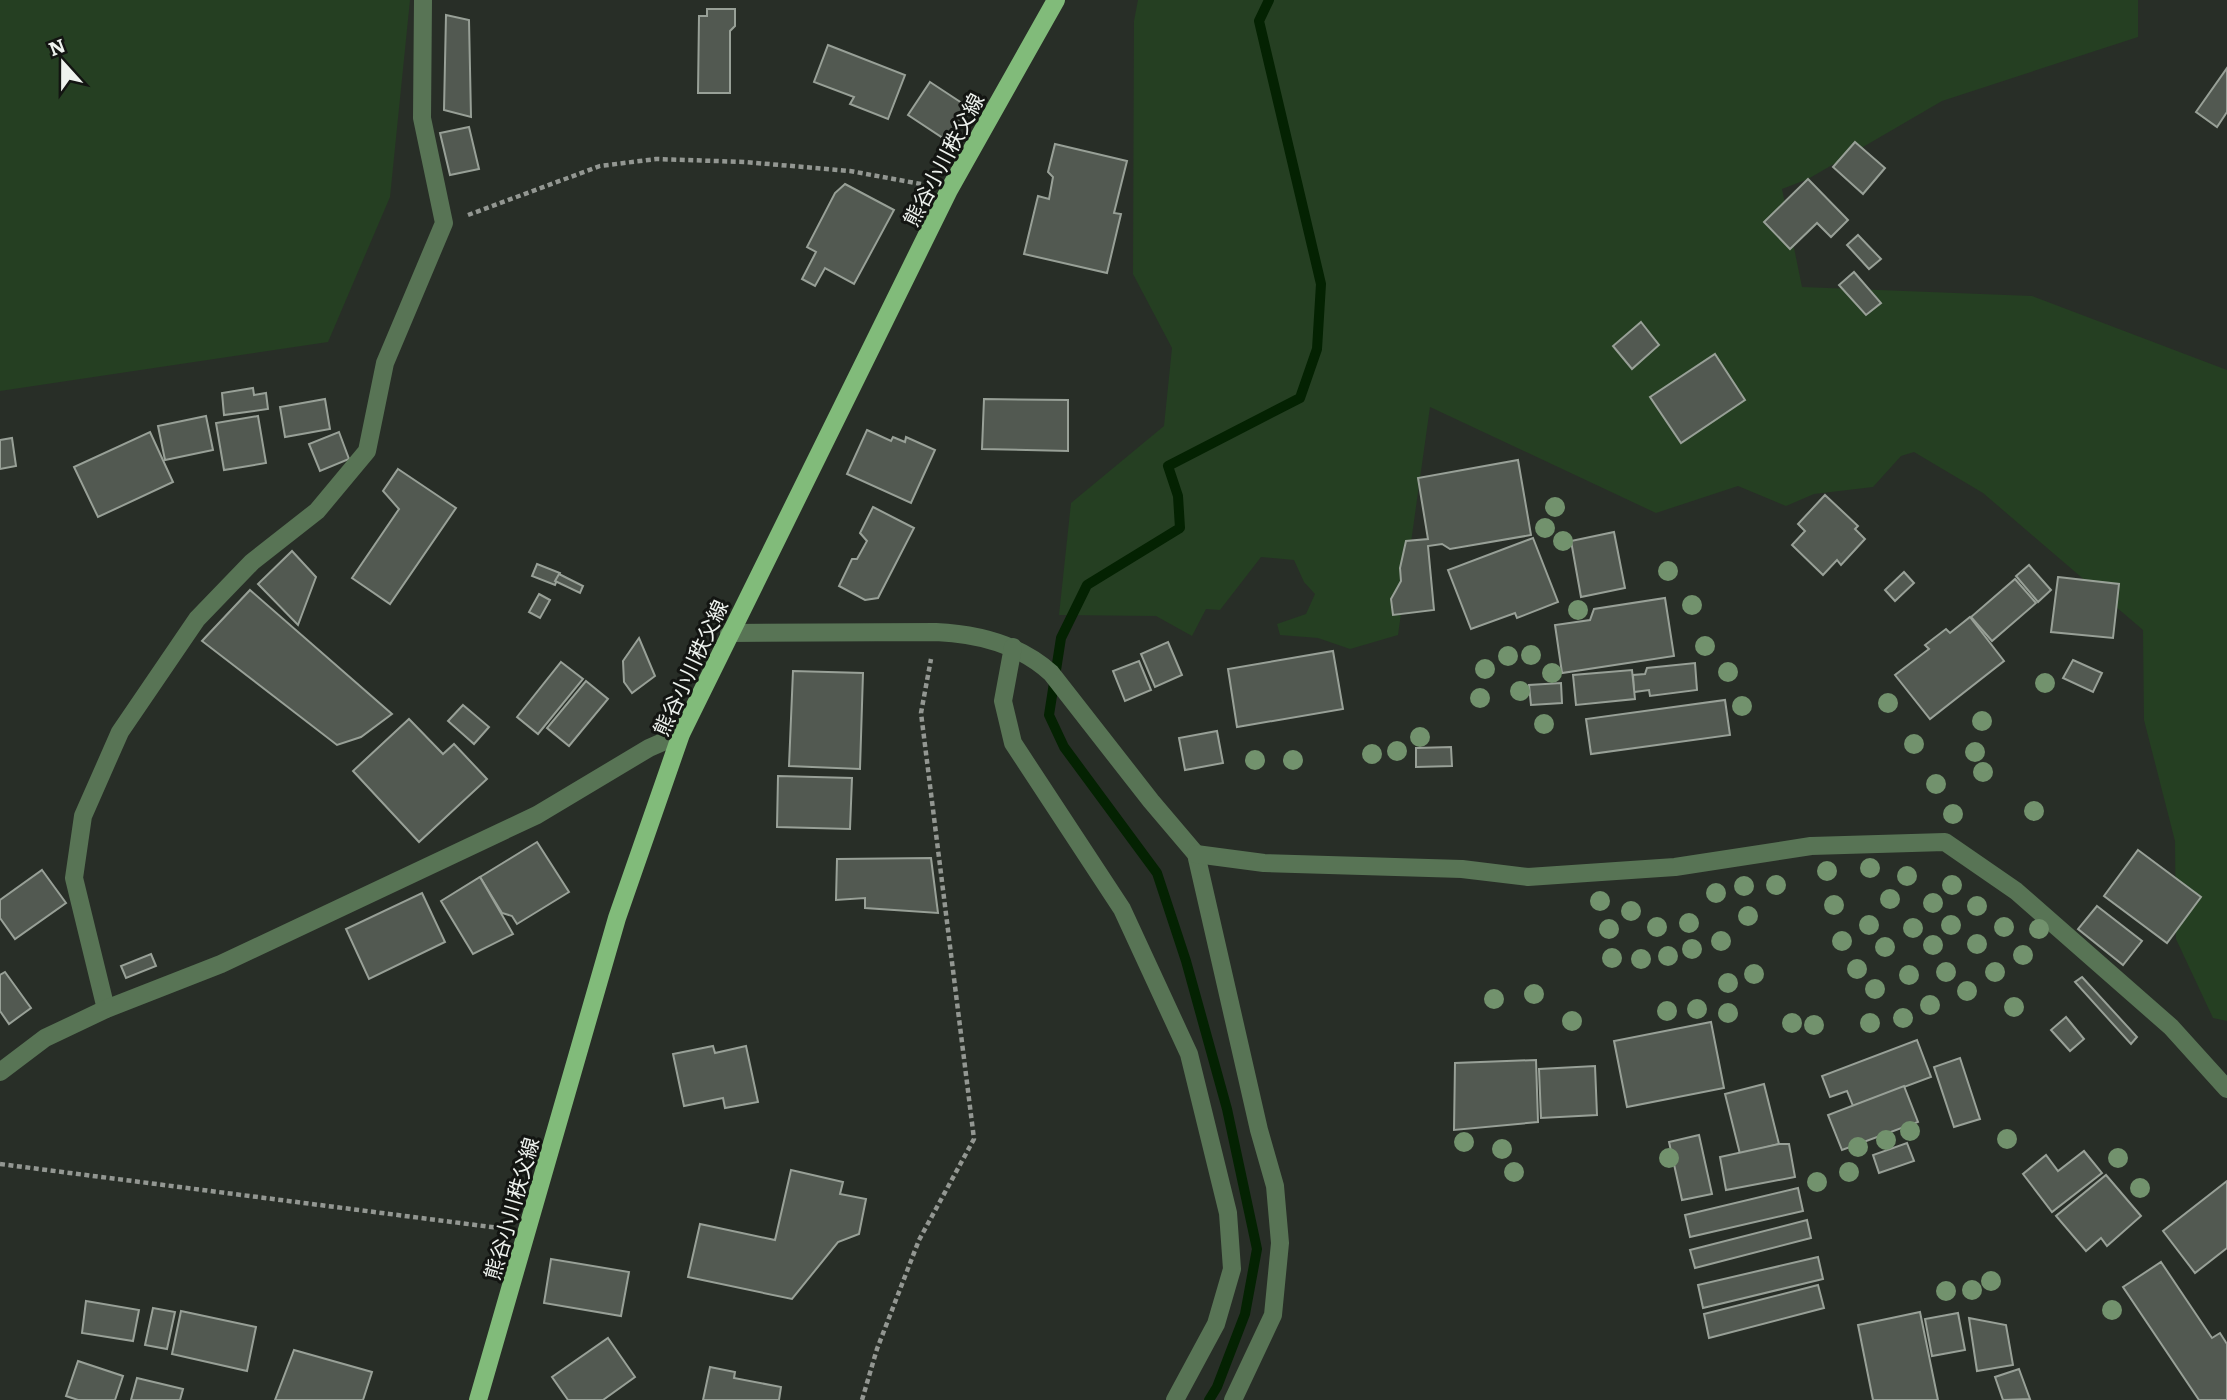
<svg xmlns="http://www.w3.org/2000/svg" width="2227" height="1400" font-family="Literata,'Noto Sans JP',serif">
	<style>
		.green { fill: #253f22 }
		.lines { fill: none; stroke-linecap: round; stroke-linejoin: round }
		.stream { stroke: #042202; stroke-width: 10 }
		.building { fill: #525951; stroke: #98a097; stroke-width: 2 }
		.path { stroke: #939792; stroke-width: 4.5; stroke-dasharray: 5 3.5; stroke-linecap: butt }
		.street { stroke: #587455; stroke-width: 18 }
		.primary { stroke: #81bb7a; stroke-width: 18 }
		.tree { fill: #72926d }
		.labels { text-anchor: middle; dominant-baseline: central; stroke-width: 6; stroke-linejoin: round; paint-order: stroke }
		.street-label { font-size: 21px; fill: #eef2ee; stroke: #131512 }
	</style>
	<rect width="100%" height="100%" fill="#282e27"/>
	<g class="green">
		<polygon points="0,0 410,0 390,197 328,342 0,391"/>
		<polygon points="1138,0 2138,0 2138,37 1942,101 1808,179 1782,189 1802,287 2032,296 2227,370 2227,1021 2213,1018 2176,939 2175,841 2144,720 2143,630 1983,493 1914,452 1901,456 1873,487 1814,494 1786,506 1738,486 1656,513 1430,407 1398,635 1350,649 1318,638 1280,635 1277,624 1306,614 1315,594 1304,582 1294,560 1261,557 1220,610 1206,609 1192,636 1156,616 1059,615 1071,503 1164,426 1172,348 1133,274 1134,21"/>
	</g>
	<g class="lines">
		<polyline class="stream" points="1209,1400 1217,1387 1245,1314 1257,1249 1227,1109 1186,961 1157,873 1064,747 1049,715 1061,638 1087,585 1180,528 1178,496 1168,466 1300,398 1317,349 1321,284 1259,21 1269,0"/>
	</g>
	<g class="building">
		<polygon points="707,9 735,9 735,26 730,31 730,93 698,93 699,16 707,16"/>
		<polygon points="446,15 469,20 471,117 444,110"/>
		<polygon points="828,45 905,75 888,119 850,104 854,97 814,82"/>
		<polygon points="2227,68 2227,112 2217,127 2196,112"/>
		<polygon points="930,82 971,109 949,142 908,115"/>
		<polygon points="469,127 479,169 450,175 440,133"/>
		<polygon points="1855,142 1885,168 1863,194 1833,167"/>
		<polygon points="1055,144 1127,161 1114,213 1121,214 1107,273 1024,254 1038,196 1049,199 1053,177 1048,172"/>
		<polygon points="1808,179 1848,220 1831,237 1817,223 1790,249 1764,222"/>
		<polygon points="845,184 894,210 854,284 825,268 815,286 802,279 816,252 807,247 835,193"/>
		<polygon points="1858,235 1881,259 1869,269 1847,245"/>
		<polygon points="1854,272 1881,303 1866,315 1839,285"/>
		<polygon points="1641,322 1659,345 1632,369 1613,346"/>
		<polygon points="1715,354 1745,400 1681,443 1650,397"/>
		<polygon points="253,388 254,395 266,393 268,409 224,415 222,393"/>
		<polygon points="325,399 330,429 285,437 280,407"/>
		<polygon points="984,399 1068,400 1068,451 982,449"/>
		<polygon points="206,416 213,450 165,460 158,426"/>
		<polygon points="258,416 266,463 224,470 216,423"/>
		<polygon points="867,430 891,441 893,437 905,442 906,437 935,450 911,503 847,474"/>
		<polygon points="150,432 173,482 98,517 74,467"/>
		<polygon points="339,432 349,459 320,471 309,444"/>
		<polygon points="12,438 16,466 0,469 0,440"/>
		<polygon points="1518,460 1531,535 1450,549 1442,544 1428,546 1434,610 1393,615 1391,599 1401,581 1400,568 1406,541 1428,539 1418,478"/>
		<polygon points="398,469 456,508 390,604 352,578 399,509 383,491"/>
		<polygon points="1825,495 1858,526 1855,529 1865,539 1841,565 1837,560 1823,575 1792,545 1805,531 1798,524"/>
		<polygon points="873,507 914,528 878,598 865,600 839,586 852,559 857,559 867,541 860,533"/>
		<polygon points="1614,532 1625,588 1581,597 1571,541"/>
		<polygon points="1533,538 1558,602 1517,618 1515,613 1471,629 1448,570"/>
		<polygon points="292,551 316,577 298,625 258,584"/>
		<polygon points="537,564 560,573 555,585 532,576"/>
		<polygon points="2029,565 2051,590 2038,602 2016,576"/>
		<polygon points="1904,572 1914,583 1895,601 1885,590"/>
		<polygon points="559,574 583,586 580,593 555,581"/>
		<polygon points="2058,577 2119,584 2113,638 2051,632"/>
		<polygon points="2015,579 2036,603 1992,641 1971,617"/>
		<polygon points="250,590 392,714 361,737 337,745 202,641"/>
		<polygon points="539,594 550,600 540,618 529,612"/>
		<polygon points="1665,598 1674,656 1562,673 1555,625 1590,620 1594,609"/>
		<polygon points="1970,617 2004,661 1930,719 1895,675 1929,649 1925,645 1946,629 1950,633"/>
		<polygon points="639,638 655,676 632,693 624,682 623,661"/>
		<polygon points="1168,642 1182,675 1155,687 1141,654"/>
		<polygon points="1333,651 1343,709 1237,727 1228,669"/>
		<polygon points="2073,660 2102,673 2093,692 2063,678"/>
		<polygon points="1139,661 1151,690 1125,701 1113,671"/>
		<polygon points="561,662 583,679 538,734 517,717"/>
		<polygon points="1695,663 1697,690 1650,696 1649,690 1634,692 1633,675 1645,674 1647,668"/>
		<polygon points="1632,670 1635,699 1576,705 1573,675"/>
		<polygon points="793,671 863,673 860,769 789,766"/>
		<polygon points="586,681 608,699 569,746 547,728"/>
		<polygon points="1561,683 1562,703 1531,705 1529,685"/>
		<polygon points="1725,700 1730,735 1591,754 1586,719"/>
		<polygon points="463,705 489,727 474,744 448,721"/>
		<polygon points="409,719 443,754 454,744 487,779 419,842 353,771"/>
		<polygon points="1217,731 1223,763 1185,770 1179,738"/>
		<polygon points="1451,747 1452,766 1416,767 1416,748"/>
		<polygon points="778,776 852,778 850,829 777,827"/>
		<polygon points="537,842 569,892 517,924 512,916 502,913 480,877"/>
		<polygon points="2138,850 2201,897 2167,943 2104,896"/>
		<polygon points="931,858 938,913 865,908 865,898 836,900 837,859"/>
		<polygon points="42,870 66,903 15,939 0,918 0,900"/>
		<polygon points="480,877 513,934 473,954 441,901"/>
		<polygon points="422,893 445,942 369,979 346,929"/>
		<polygon points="2097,906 2142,941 2123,965 2078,929"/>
		<polygon points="151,954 156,966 126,978 121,966"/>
		<polygon points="5,972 31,1008 9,1024 0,1011 0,975"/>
		<polygon points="2082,977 2137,1037 2131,1044 2075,982"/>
		<polygon points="2066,1017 2084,1039 2070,1051 2051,1030"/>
		<polygon points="1711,1022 1724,1088 1627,1107 1614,1041"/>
		<polygon points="1917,1040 1931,1077 1853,1106 1847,1091 1830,1097 1822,1076"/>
		<polygon points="713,1046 715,1053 746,1046 758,1102 725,1108 723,1098 684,1106 673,1054"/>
		<polygon points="1960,1058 1980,1119 1954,1127 1934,1067"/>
		<polygon points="1536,1060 1538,1122 1454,1130 1455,1063"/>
		<polygon points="1595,1066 1597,1115 1541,1118 1539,1069"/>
		<polygon points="1764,1084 1779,1144 1740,1154 1725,1094"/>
		<polygon points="1904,1086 1918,1122 1842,1150 1828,1115"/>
		<polygon points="1699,1135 1712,1194 1682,1200 1669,1142"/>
		<polygon points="1907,1143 1914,1161 1879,1173 1873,1155"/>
		<polygon points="1779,1144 1789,1144 1795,1177 1726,1190 1720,1157"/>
		<polygon points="2084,1151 2102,1173 2052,1212 2023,1174 2046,1155 2058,1171"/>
		<polygon points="791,1170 843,1182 840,1194 866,1199 859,1234 838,1242 792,1299 688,1277 700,1224 775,1240"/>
		<polygon points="2106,1175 2141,1216 2107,1246 2101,1238 2086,1251 2056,1216"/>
		<polygon points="2227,1181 2227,1248 2195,1273 2163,1231"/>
		<polygon points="1798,1188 1803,1211 1690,1237 1685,1215"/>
		<polygon points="1807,1220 1811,1238 1695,1268 1690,1250"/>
		<polygon points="1818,1257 1823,1279 1703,1308 1698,1285"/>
		<polygon points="551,1259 629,1272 621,1316 544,1303"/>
		<polygon points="2161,1262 2212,1338 2220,1333 2227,1344 2227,1400 2199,1400 2123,1287"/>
		<polygon points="1818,1285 1824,1308 1709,1338 1704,1314"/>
		<polygon points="86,1301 139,1310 133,1341 82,1333"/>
		<polygon points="153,1308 175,1312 167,1349 145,1345"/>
		<polygon points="181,1311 256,1327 247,1371 172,1354"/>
		<polygon points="1920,1312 1938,1400 1873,1400 1858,1325"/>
		<polygon points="1958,1313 1965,1350 1932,1356 1925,1319"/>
		<polygon points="1969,1318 2006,1325 2013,1365 1977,1371"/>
		<polygon points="608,1338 635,1377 603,1400 568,1400 552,1377"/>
		<polygon points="294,1350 372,1372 363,1400 275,1400"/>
		<polygon points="78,1361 123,1376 115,1400 78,1400 66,1396"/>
		<polygon points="710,1367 735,1372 734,1378 781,1387 779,1400 703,1400"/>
		<polygon points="2019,1369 2030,1399 2003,1400 1995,1377"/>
		<polygon points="137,1378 183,1389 180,1400 131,1400"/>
	</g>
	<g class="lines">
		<g class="path">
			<polyline points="468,215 600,166 656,159 745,162 850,171 921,184"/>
			<polyline points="0,1164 499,1228"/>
			<polyline points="862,1400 877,1349 919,1240 974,1139 921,713 931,659"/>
		</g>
		<g class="street">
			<path d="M729 633 936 632C979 634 1019 644 1051 673L1151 801 1196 854 1259 1130 1275 1186 1280 1243 1273 1315 1233 1400"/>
			<polyline points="1013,647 1003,701 1013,743 1122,909 1189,1054 1228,1213 1232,1269 1216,1324 1175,1400"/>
			<polyline points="1196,854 1264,863 1462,869 1528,877 1675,867 1811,846 1945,842 2016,891 2171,1027 2227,1089"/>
			<polyline points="106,1009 74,878 83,816 120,732 197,619 252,562 317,511 367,451 385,363 444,223 422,118 423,0"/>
			<polyline points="0,1072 45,1038 106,1009 221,964 537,815 649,748 681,734"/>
		</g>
		<polyline class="primary" points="478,1400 617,918 681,734 949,190 1056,0"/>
	</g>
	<g class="tree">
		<circle cx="1555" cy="507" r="10"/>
		<circle cx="1545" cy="528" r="10"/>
		<circle cx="1563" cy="541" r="10"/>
		<circle cx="1668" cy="571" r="10"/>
		<circle cx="1692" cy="605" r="10"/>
		<circle cx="1578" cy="610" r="10"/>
		<circle cx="1705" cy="646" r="10"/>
		<circle cx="1531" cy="655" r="10"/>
		<circle cx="1508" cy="656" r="10"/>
		<circle cx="1485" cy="669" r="10"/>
		<circle cx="1728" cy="672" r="10"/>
		<circle cx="1552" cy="673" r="10"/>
		<circle cx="2045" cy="683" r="10"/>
		<circle cx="1520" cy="691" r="10"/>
		<circle cx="1480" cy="698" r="10"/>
		<circle cx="1888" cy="703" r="10"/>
		<circle cx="1742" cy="706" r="10"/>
		<circle cx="1982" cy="721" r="10"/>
		<circle cx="1544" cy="724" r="10"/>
		<circle cx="1420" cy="737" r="10"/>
		<circle cx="1914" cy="744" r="10"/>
		<circle cx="1397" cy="751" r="10"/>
		<circle cx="1975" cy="752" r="10"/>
		<circle cx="1372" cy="754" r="10"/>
		<circle cx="1255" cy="760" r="10"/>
		<circle cx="1293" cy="760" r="10"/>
		<circle cx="1983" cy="772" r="10"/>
		<circle cx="1936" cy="784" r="10"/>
		<circle cx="2034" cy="811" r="10"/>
		<circle cx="1953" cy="814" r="10"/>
		<circle cx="1870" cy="868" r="10"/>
		<circle cx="1827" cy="871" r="10"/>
		<circle cx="1907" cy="876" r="10"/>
		<circle cx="1776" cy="885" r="10"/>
		<circle cx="1952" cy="885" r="10"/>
		<circle cx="1744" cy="886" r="10"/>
		<circle cx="1716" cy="893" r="10"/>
		<circle cx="1890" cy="899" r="10"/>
		<circle cx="1600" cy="901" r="10"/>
		<circle cx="1933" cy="903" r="10"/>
		<circle cx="1834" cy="905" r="10"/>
		<circle cx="1977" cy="906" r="10"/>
		<circle cx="1631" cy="911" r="10"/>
		<circle cx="1748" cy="916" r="10"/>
		<circle cx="1689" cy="923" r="10"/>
		<circle cx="1869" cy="925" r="10"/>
		<circle cx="1951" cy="925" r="10"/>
		<circle cx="1657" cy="927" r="10"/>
		<circle cx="2004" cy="927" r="10"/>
		<circle cx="1913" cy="928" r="10"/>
		<circle cx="1609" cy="929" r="10"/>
		<circle cx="2039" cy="929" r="10"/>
		<circle cx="1721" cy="941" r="10"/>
		<circle cx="1842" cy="941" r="10"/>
		<circle cx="1977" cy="944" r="10"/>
		<circle cx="1933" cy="945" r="10"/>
		<circle cx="1885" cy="947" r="10"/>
		<circle cx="1692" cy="949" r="10"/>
		<circle cx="2023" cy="955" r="10"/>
		<circle cx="1668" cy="956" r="10"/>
		<circle cx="1612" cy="958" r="10"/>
		<circle cx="1641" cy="959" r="10"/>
		<circle cx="1857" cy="969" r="10"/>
		<circle cx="1946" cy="972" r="10"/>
		<circle cx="1995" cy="972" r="10"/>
		<circle cx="1754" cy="974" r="10"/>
		<circle cx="1909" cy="975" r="10"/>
		<circle cx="1728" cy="983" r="10"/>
		<circle cx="1875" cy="989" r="10"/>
		<circle cx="1967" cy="991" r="10"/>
		<circle cx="1534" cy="994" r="10"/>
		<circle cx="1494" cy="999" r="10"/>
		<circle cx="1930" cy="1005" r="10"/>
		<circle cx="2014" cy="1007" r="10"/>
		<circle cx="1697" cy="1009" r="10"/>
		<circle cx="1667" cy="1011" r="10"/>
		<circle cx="1728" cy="1013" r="10"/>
		<circle cx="1903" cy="1018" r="10"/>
		<circle cx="1572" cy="1021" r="10"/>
		<circle cx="1792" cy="1023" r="10"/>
		<circle cx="1870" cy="1023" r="10"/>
		<circle cx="1814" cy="1025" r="10"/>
		<circle cx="1910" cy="1131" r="10"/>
		<circle cx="2007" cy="1139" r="10"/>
		<circle cx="1886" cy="1140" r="10"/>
		<circle cx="1464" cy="1142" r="10"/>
		<circle cx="1858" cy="1147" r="10"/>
		<circle cx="1502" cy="1149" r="10"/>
		<circle cx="1669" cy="1158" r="10"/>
		<circle cx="2118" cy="1158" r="10"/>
		<circle cx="1514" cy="1172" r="10"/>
		<circle cx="1849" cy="1172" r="10"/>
		<circle cx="1817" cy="1182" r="10"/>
		<circle cx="2140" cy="1188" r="10"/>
		<circle cx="1991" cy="1281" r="10"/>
		<circle cx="1972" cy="1290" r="10"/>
		<circle cx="1946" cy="1291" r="10"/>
		<circle cx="2112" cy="1310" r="10"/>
	</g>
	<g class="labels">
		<g class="street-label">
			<text transform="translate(942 159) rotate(-62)">熊谷小川秩父線</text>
			<text transform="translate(689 667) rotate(-65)">熊谷小川秩父線</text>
			<text transform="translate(510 1208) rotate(-74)">熊谷小川秩父線</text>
		</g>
	</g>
	<g transform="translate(63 63) rotate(339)" stroke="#131512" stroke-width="5" paint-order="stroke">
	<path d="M0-5L12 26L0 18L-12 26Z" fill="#eef2ee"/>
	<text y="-10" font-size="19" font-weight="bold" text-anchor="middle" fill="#eef2ee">N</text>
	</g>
</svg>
